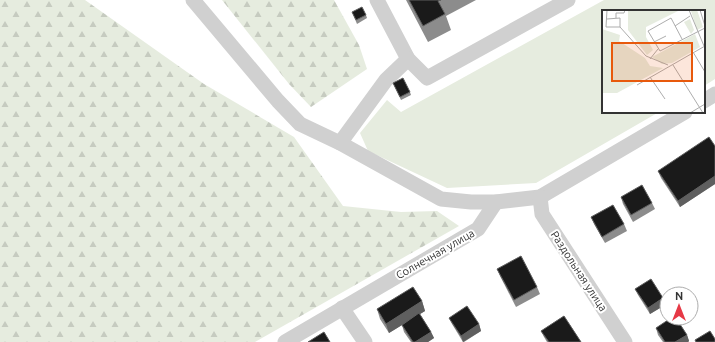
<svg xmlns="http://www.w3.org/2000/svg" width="715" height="342" font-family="Ubuntu,sans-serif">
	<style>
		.grass { fill: #e6ecdf }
		.forest { fill: url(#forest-firs) }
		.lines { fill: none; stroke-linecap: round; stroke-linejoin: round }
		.minor { stroke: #d0d0d0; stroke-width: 15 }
		.wall { fill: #8c8c8c }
		.shaded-wall { fill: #5f5f5f }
		.building { fill: #1a1a1a; stroke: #5f5f5f }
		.labels { text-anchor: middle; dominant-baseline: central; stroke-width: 4; stroke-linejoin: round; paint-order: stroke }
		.street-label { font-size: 11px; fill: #333; stroke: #fff }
		.inset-road { fill: none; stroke: #adadad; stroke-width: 1 }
		.view { fill: #e8590c; fill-opacity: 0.15; stroke: #e8590c; stroke-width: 2 }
		.inset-edge { fill: none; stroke: #333; stroke-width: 2 }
	</style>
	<defs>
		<pattern id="forest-firs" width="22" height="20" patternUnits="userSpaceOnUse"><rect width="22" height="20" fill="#e6ecdf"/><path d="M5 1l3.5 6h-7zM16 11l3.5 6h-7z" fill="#c6cbc0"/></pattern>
	</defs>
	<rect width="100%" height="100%" fill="#fff"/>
	<polygon class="grass" points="604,0 715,0 715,79 704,86 704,11 603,11 603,112 659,112 536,183 447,188 368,151 360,133 387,100 401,112"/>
	<g class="forest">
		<polygon points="0,0 85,0 204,84 294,137 343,206 401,212 437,211 459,226 255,342 0,342"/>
		<polygon points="222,0 334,0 359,45 367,69 311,107 289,84"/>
	</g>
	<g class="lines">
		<g class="minor">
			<polyline points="193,0 278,101 300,124 340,143 441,199 471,202 496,202 540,197 685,112"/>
			<polyline points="377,0 408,59 427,78 568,0"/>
			<polyline points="704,101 715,94"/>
			<polyline points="340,143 386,80 408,59"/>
			<polyline points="540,197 542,214 625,342"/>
			<polyline points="342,308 365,342"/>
			<polyline points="285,342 478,229 496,202"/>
		</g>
	</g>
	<g class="wall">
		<polygon points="406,0 476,0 446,16 451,30 428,42"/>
		<polygon points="352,12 366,15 367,18 357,24"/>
		<polygon points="393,83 410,92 411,95 401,100"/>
		<polygon points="715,146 715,184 680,207 661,178 658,171"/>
		<polygon points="621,197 652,203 655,209 633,222 623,204"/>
		<polygon points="591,217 624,224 627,231 605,243 594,224"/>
		<polygon points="497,269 537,287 540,294 516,307 500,276"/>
		<polygon points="635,289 665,305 650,314 638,295"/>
		<polygon points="422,301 425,311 420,314 431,332 434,338 428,342 411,342 404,332 402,325 389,333 380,319 377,309"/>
		<polygon points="564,316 581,342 547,342 544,337 541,331"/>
		<polygon points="449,318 479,324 481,331 464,342 463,342 452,324"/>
		<polygon points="656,328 687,335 689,341 688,342 663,342 658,335"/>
	</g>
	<g class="shaded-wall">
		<polygon points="715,176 715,184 680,207 678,201"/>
		<polygon points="663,298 665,305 650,314 648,308"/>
		<polygon points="422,301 425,311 389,333 386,324"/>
		<polygon points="479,324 481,331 463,342 461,336"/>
		<polygon points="431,332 434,338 428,342 415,342"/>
		<polygon points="687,335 689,341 688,342 675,342"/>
	</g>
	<g class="building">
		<polygon points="409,0 441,0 438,1 445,14 423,26"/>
		<polygon points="362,7 366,15 356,20 352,12"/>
		<polygon points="403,78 410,92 400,97 393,83"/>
		<polygon points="709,137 715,146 715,176 678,201 658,171"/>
		<polygon points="642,185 652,203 631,215 621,197"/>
		<polygon points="613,205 624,224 602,237 591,217"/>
		<polygon points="521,256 537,287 514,300 497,269"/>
		<polygon points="651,279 663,298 648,308 635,289"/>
		<polygon points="413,287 422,301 386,324 377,309"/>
		<polygon points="467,306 479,324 461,336 449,318"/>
		<polygon points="419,313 431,332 415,342 413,342 402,325"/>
		<polygon points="564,316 581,342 549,342 541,331"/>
		<polygon points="671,318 676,318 687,335 675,342 665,342 656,328"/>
		<polygon points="710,331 715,339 715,342 696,342 695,340"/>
		<polygon points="324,332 330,342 308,342"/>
	</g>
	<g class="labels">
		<g class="street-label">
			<text transform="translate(435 254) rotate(-30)">Солнечная улица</text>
			<text transform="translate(579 271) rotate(57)">Раздольная улица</text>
		</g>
	</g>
	<g transform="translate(602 10)">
		<rect width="103" height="103" fill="#fff"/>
		<path d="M95 0 101 17 95 20 89 1ZM88 9 92 20 89 24 82 12ZM93 24 98 37 70 53 60 54 50 47Z" fill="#e6ecdf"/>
		<path d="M26 0H78L44 17V27L51 40 45 45 26 20ZM0 19 18 25 17 31 43 48 48 56 61 58 15 83H0Z" fill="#e6ecdf"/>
		<path class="inset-road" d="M5 0 4 17H18L44 46 66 55M87 0 102 36M98 0 103 16M14 8V3H22L23 0M5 9 18 8V17M73 16 88 6M80 29 69 8 46 21 58 41 103 18M52 32 64 26M91 42 103 62M48 49 56 39M71 55 101 103M48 67 63 89M35 75 103 36M88 103 103 94"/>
		<path class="view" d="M10 33H90V71H10Z"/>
		<rect width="103" height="103" class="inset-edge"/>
	</g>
	<g transform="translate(679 306)"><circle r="19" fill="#ffffff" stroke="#adadad"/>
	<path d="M0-3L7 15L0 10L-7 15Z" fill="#e63946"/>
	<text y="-6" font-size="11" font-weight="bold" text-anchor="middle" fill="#333333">N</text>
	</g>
</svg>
